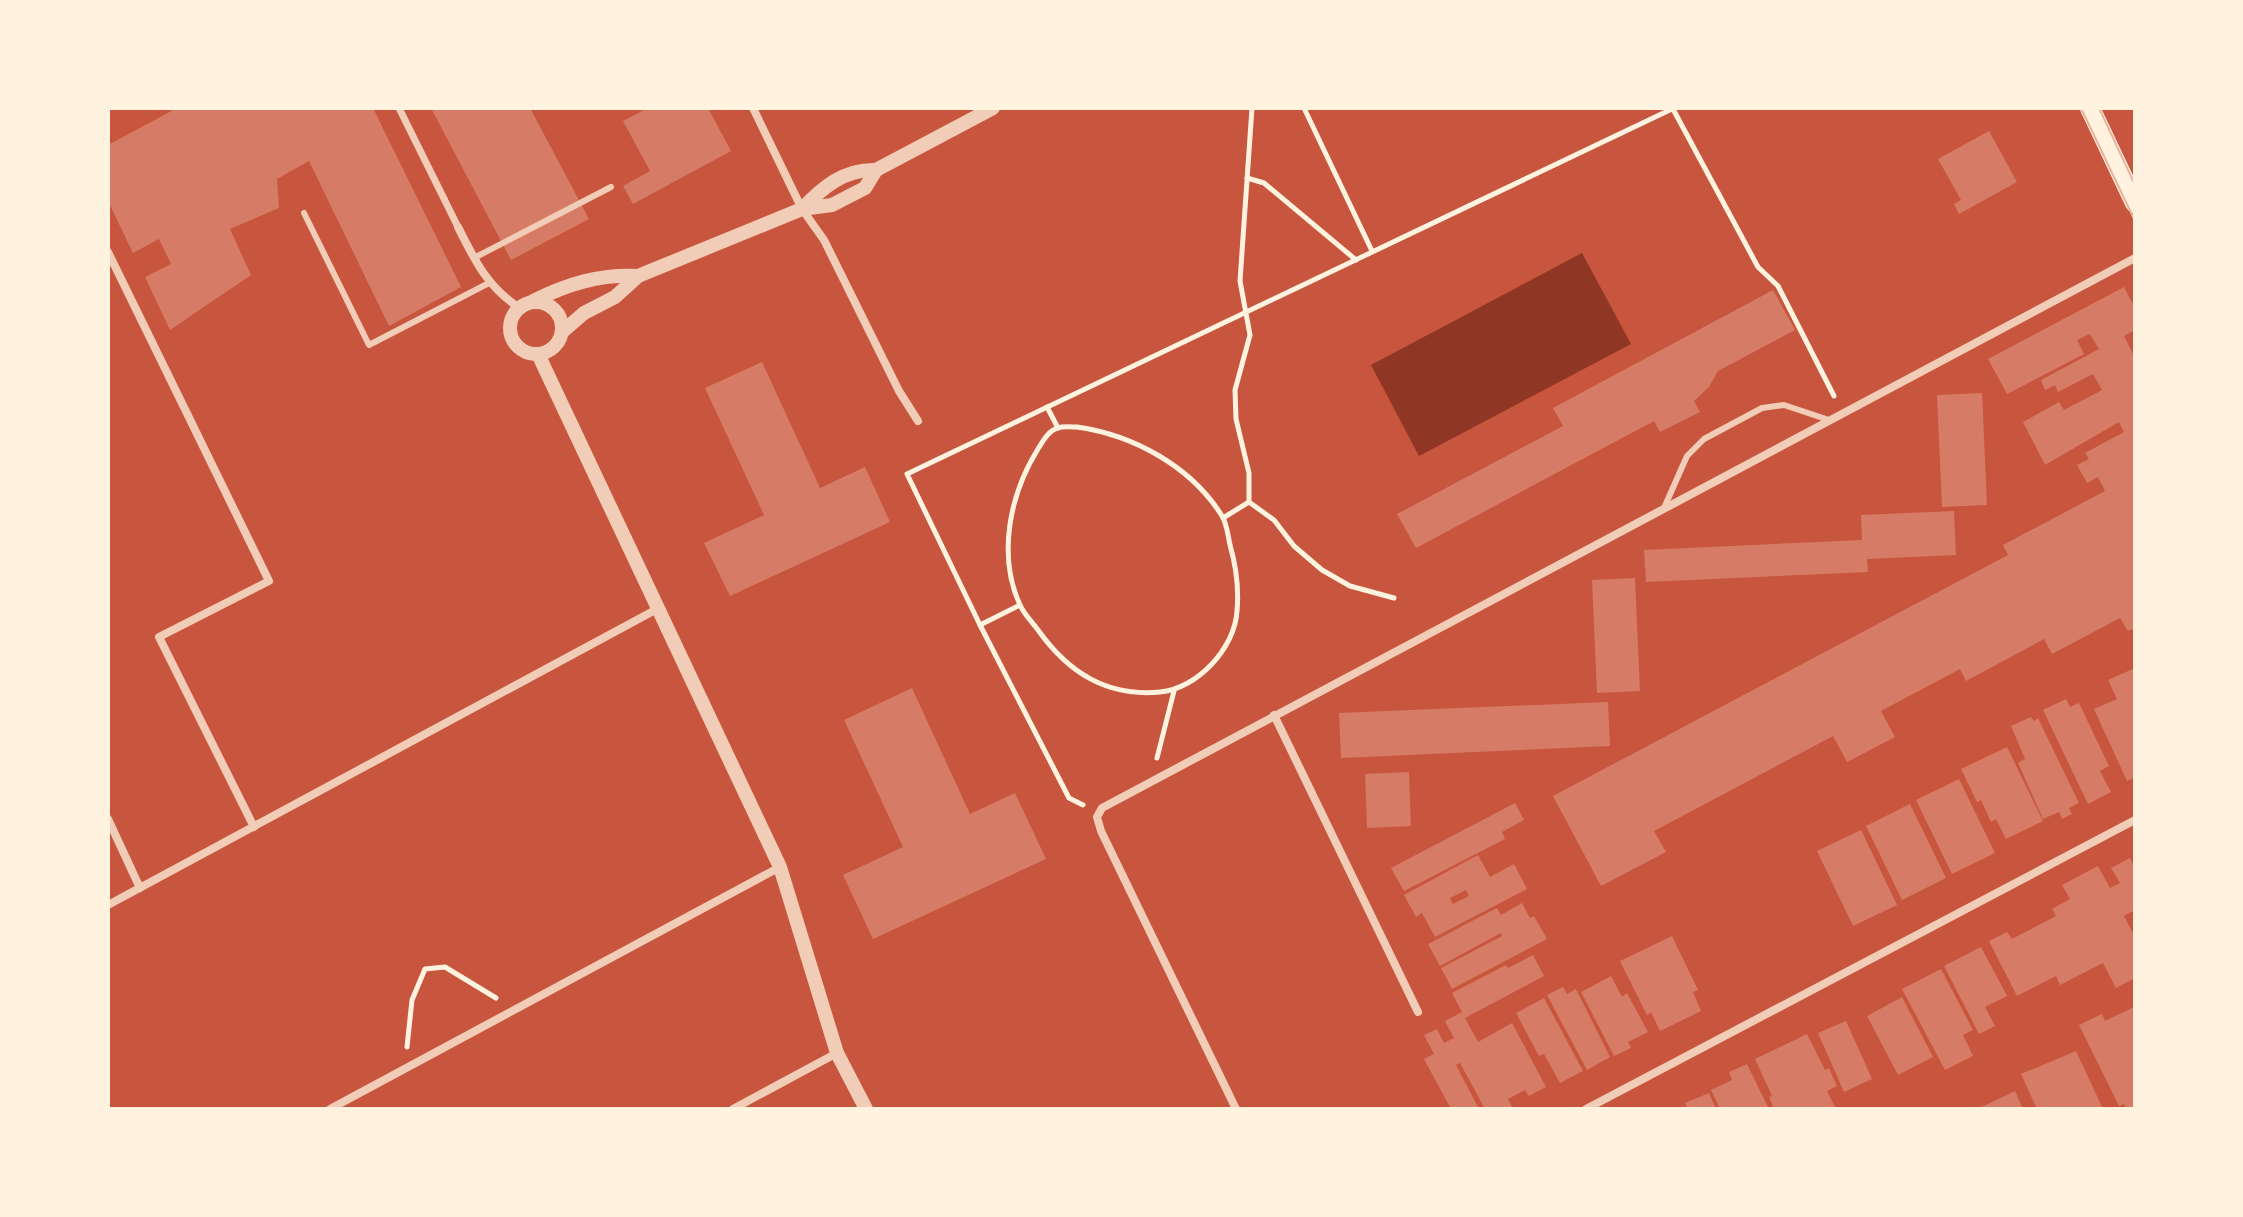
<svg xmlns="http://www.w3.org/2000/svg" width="2243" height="1217" font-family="'Space Grotesk',sans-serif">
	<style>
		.water { fill: #8f3625 }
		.building { fill: #d67c66; fill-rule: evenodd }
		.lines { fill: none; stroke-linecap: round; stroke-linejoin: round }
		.path { stroke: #fff3e0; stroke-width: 5 }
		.service { stroke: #f1ccb7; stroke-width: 6 }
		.pedestrian { stroke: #f1ccb7; stroke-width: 7 }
		.minor { stroke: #f1ccb7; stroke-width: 8 }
		.tertiary { stroke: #f1ccb7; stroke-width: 14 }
		.primary { stroke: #fff3e0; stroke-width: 20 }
		.tram { stroke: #e9b49f; stroke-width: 2 }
	</style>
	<rect width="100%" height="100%" fill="#c8553d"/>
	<polygon class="water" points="1582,253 1631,344 1419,456 1371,365"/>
	<g class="building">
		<polygon points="177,108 373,108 461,287 389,326 309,161 277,179 279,208 230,229 251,275 170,330 145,277 171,264 159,239 133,253 108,201 108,145"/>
		<polygon points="431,108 530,108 589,219 511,260"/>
		<polygon points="648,108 708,108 731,151 633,204 623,186 650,171 623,121"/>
		<polygon points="1989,131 2017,182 1959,214 1954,204 1961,200 1938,159"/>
		<polygon points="2124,287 2135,308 2135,330 2124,336 2135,358 2135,628 2128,631 2120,618 2052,654 2044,639 1966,681 1960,669 1881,711 1895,737 1847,762 1833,736 1654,831 1666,852 1601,886 1553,796 2008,555 2003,545 2105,491 2098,477 2087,483 2077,465 2089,459 2085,453 2124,432 2119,422 2045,465 2023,422 2059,402 2064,410 2102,390 2093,374 2058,392 2055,385 2045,390 2041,380 2099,349 2090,334 2077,340 2084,354 2007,394 1988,359"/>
		<polygon points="1773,290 1795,330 1718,371 1709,387 1694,401 1700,412 1660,432 1654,421 1416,548 1397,514 1563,426 1553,408"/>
		<polygon points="762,362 820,488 865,467 890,522 730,596 704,543 764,515 705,388"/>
		<polygon points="1982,393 1987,505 1942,507 1937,395"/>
		<polygon points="1954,511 1956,555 1867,559 1868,572 1646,582 1644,550 1862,540 1861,515"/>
		<polygon points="1635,578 1640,691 1597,693 1592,580"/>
		<polygon points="2135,668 2135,777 2127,781 2094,709 2117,699 2108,680"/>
		<polygon points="912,688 970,814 1015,793 1046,859 873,939 843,875 903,847 844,720"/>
		<polygon points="2066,699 2070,707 2079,703 2109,766 2100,771 2111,792 2088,804 2043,710"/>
		<polygon points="1608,702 1610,746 1341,758 1339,713"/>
		<polygon points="2031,717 2034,721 2038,718 2079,803 2069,808 2072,814 2062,819 2059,812 2043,819 2018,763 2025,759 2011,726"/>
		<polygon points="2007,747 2043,821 2006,839 1996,819 1991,822 1981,800 1977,802 1961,769"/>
		<polygon points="1409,772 1411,826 1367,828 1365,774"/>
		<polygon points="1959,779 1995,853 1952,874 1916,800"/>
		<polygon points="1515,803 1524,820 1502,832 1505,839 1404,891 1391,868"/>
		<polygon points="1910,804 1946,878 1902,900 1866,826"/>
		<polygon points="1861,830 1897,905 1853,926 1817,851"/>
		<path d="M1478 855 1490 877 1514 864 1527 889 1435 937 1422 913 1416 917 1404 895ZM1466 890 1469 896 1453 904 1450 898Z"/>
		<polygon points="2130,858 2135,868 2135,910 2124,916 2135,937 2135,978 2116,988 2103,963 2060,985 2056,976 2017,996 1989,941 2007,932 2012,939 2056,916 2052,909 2070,899 2062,885 2098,866 2110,888 2120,883 2111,868"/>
		<polygon points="1522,903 1530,918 1534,916 1547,939 1452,989 1441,968 1502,936 1501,933 1440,966 1428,944 1497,908 1501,915"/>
		<polygon points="1672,936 1698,990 1693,992 1701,1011 1660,1031 1651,1012 1647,1015 1620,961"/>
		<polygon points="1981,947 2007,996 1985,1007 1995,1026 1979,1034 1944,966"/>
		<polygon points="1533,955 1544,976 1465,1018 1478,1042 1512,1023 1546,1087 1529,1096 1525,1090 1508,1099 1513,1109 1485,1109 1460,1063 1456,1065 1479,1109 1451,1109 1424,1059 1434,1054 1424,1035 1437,1029 1444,1043 1454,1038 1445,1021 1462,1012 1452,993 1506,965 1508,968"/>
		<polygon points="1941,969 1973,1030 1963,1035 1973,1056 1945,1070 1902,989"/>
		<polygon points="1611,976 1622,997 1627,993 1648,1032 1628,1042 1631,1048 1614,1056 1581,992"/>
		<polygon points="1563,987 1567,994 1576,989 1610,1057 1587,1070 1547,995"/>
		<polygon points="1902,997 1933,1057 1898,1075 1867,1016"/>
		<polygon points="1544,998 1583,1071 1560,1083 1544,1054 1539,1056 1516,1013"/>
		<polygon points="2134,1007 2135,1109 2127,1109 2124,1104 2119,1106 2079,1025 2102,1014 2105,1021"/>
		<polygon points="1846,1021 1872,1079 1844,1092 1818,1033"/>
		<polygon points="1807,1034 1825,1070 1829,1068 1837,1086 1827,1091 1836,1109 1774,1109 1769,1097 1772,1096 1755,1059"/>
		<polygon points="2076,1051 2103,1109 2037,1109 2021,1074"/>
		<polygon points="1747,1064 1769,1109 1720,1109 1711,1090 1732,1080 1729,1072"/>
		<polygon points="2015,1091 2023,1109 1977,1109 1990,1103"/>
		<polygon points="1709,1093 1716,1109 1688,1109 1685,1103"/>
	</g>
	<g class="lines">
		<g class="path">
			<polyline points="1252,108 1240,281 1250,335 1235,390 1236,419 1249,473 1249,502 1274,520 1294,546 1322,570 1350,586 1394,598"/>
			<polyline points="1304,108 1372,251"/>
			<polyline points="1673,109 1758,267 1778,286 1834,396"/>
			<polyline points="1247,178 1264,183 1356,260"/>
			<polyline points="1047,407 1058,428"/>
			<path d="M1077 427C1133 435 1191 466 1222 516 1227 524 1228 536 1230 545 1236 566 1239 589 1237 611 1235 648 1197 689 1160 692 1106 697 1068 672 1038 630 1032 622 1024 614 1020 605 997 555 1010 494 1038 449 1043 441 1049 430 1058 428 1063 426 1071 427 1077 427Z"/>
			<polyline points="1223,518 1249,502"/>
			<polyline points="980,625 1020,605"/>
			<polyline points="1157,758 1174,691"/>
			<polyline points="1083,805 1069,798 980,625 907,474 1674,108"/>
			<polyline points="407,1047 412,1000 425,969 445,967 496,998"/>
		</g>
		<g class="service">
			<polyline points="304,213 369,345 489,283"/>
			<polyline points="474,258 611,187"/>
			<polyline points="1664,508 1687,456 1704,439 1762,408 1784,405 1829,420"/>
		</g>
		<polyline class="pedestrian" points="399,108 458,227"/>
		<g class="minor">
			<polyline points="753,108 802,209 824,240 899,391 918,421"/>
			<path d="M458 227C475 261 487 286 518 307"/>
			<polyline points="108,252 269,581 159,637 254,827"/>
			<polyline points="1274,715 1418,1012"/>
			<polyline points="108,819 140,888"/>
			<polyline points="108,905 659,608"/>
			<polyline points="330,1109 780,867"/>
			<polyline points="733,1109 837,1053"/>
			<polyline points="1236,1109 1101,831 1097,817 1102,808 2135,258"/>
			<polyline points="1586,1109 2135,820"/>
		</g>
		<g class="tertiary">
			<path d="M802 209C823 187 844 169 876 170L993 108"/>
			<path d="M533 301C568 284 599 274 638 276"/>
			<circle cx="536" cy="328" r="26"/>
			<polyline points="562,332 584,313 615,297 638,276 802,209 832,205 865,188 876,170"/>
			<polyline points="538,354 780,867 837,1053 866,1109"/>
		</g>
		<polyline class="primary" points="2090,108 2135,203"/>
		<g class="tram">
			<polyline points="2081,108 2135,221"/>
			<polyline points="2099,108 2135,185"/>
		</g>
	</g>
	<rect width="2243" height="1217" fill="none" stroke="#fff3e0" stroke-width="220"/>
</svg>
